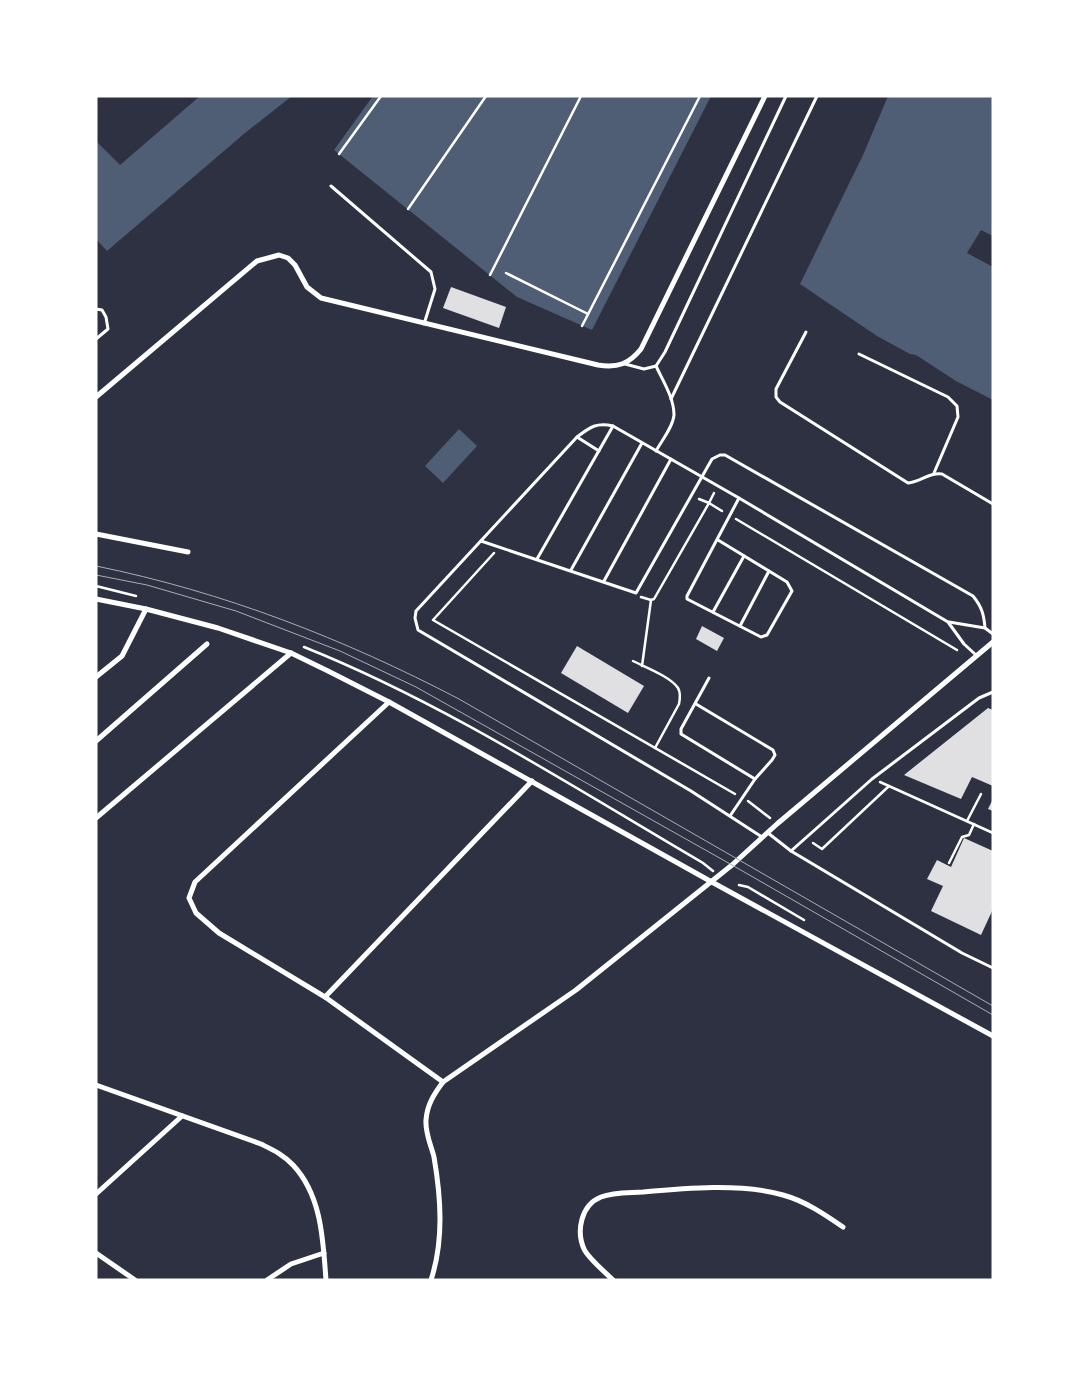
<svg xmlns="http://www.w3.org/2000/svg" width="1089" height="1376" font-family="'DejaVu Sans',sans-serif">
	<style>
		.water { fill: #4f5d75 }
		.building { fill: #e0e0e3 }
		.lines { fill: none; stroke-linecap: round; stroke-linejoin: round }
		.path { stroke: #fff; stroke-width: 2.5 }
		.service { stroke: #fff; stroke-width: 3 }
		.minor { stroke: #fff; stroke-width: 5 }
		.tram { stroke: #abadb3; stroke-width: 1 }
	</style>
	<rect width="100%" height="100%" fill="#2d3142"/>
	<g class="water">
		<polygon points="200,96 292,96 245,133 107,251 96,239 96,141 120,165"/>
		<polygon points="373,96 711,96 592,330 517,297 334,150"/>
		<polygon points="888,96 993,96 993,236 981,230 967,253 993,267 993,400 956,381 916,355 910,354 877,336 800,284 863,155"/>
		<polygon points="459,429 477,446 443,483 425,466"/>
	</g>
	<g class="building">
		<polygon points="451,287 506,307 499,328 443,308"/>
		<polygon points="702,626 724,638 717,651 696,639"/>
		<polygon points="577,646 644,686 628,713 561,673"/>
		<polygon points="988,708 993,710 993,786 972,777 961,799 904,775"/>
		<polygon points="993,799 993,811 988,809"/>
		<polygon points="964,838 993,851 993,909 981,935 931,911 943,886 927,879 937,860 951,867"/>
	</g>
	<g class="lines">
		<g class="path">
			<polyline points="339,154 381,96"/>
			<polyline points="408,209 486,96"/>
			<polyline points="506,273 588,314"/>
			<polyline points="490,275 581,96"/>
			<polyline points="582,326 700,96"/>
			<polyline points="699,499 709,503 714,493"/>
			<polyline points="736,519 957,650"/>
			<polyline points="494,553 433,620 735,794"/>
			<polyline points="96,586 136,596"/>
			<polyline points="641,597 651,600 654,599 709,503 722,511"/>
			<path d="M304 647C444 703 573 787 703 863L713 871"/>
			<path d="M633 661C645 667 671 677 678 688 681 693 680 699 679 704L655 748"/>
			<polyline points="642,666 651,600"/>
			<polyline points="880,782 993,833"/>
			<polyline points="748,801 770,818"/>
			<polyline points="967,821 981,794"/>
			<polyline points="813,843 822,849 889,786"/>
			<polyline points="949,863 962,837 969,835 974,824"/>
			<polyline points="739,885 748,887 804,920"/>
		</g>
		<g class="service">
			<polyline points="331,186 431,272 435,289 424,324"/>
			<polyline points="96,309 102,310 106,317 108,329 96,339"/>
			<path d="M806 332 776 389V397L780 402 908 483C921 482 929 472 942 474L993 504"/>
			<polyline points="859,354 948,397 957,406 958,417 934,473"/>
			<polyline points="625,364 644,369 656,366 665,352 786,96"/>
			<path d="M656 366C663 381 674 398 674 415 673 427 662 440 656 451"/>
			<polyline points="671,399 817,96"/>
			<polyline points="577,437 599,451"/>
			<polyline points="718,540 787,582 792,591 767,635 761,637 687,599 687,596 739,498"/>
			<path d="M481 541 636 593 712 459 720 455H725L973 596C982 607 984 615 985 628"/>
			<polyline points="537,559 613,426"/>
			<polyline points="571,570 642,443"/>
			<polyline points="604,581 671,459"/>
			<polyline points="713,612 744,556"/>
			<polyline points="949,622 985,628 993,634"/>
			<polyline points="740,626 769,571"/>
			<polyline points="709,678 681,729 681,734 755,779"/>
			<polyline points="696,704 773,750 775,755 772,760 755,779 730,816"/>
			<polyline points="768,833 791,851 872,779 979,698 993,692"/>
			<path d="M762 837 691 791 418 630 415 618 416 611 577 437C590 427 597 422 613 426L739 498 948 622 964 644 976 655"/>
			<polyline points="791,851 962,953 993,968"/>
		</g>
		<g class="minor">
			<path d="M96 397 257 261 279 255 288 258 295 265 307 287 321 298 598 365C618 368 629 364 641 349L765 96"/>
			<polyline points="96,534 188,552"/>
			<polyline points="96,599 146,609 218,628 291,653 328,671 389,702 710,881 993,1036"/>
			<polyline points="96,677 122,656 146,609"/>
			<polyline points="389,702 195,882 189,898 196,913 219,933 325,997 443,1082"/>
			<polyline points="96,741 207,644"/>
			<polyline points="96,818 291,653"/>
			<polyline points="325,997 532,781"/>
			<path d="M96 1085 261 1144C273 1150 284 1155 293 1165 322 1196 323 1241 326 1280"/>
			<polyline points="96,1194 182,1116"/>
			<polyline points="96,1253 135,1280"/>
			<polyline points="267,1280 291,1264 324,1253"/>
			<path d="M431 1280C444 1240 441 1198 434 1157 431 1145 425 1133 426 1120 427 1105 434 1094 443 1082L576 990 732 865 777 824 993 642"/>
			<path d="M613 1280C605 1272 588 1258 584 1249 576 1231 581 1205 601 1197 614 1192 629 1193 643 1192 685 1188 742 1183 783 1195 805 1201 824 1214 843 1227"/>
		</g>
		<g class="tram">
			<path d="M96 566C224 592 344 639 459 699L993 1006"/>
			<polyline points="96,575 147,585 236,611 340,651 416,687 732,865 993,1015"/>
		</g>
	</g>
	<rect width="1089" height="1376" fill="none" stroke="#ffffff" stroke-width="195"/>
</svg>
